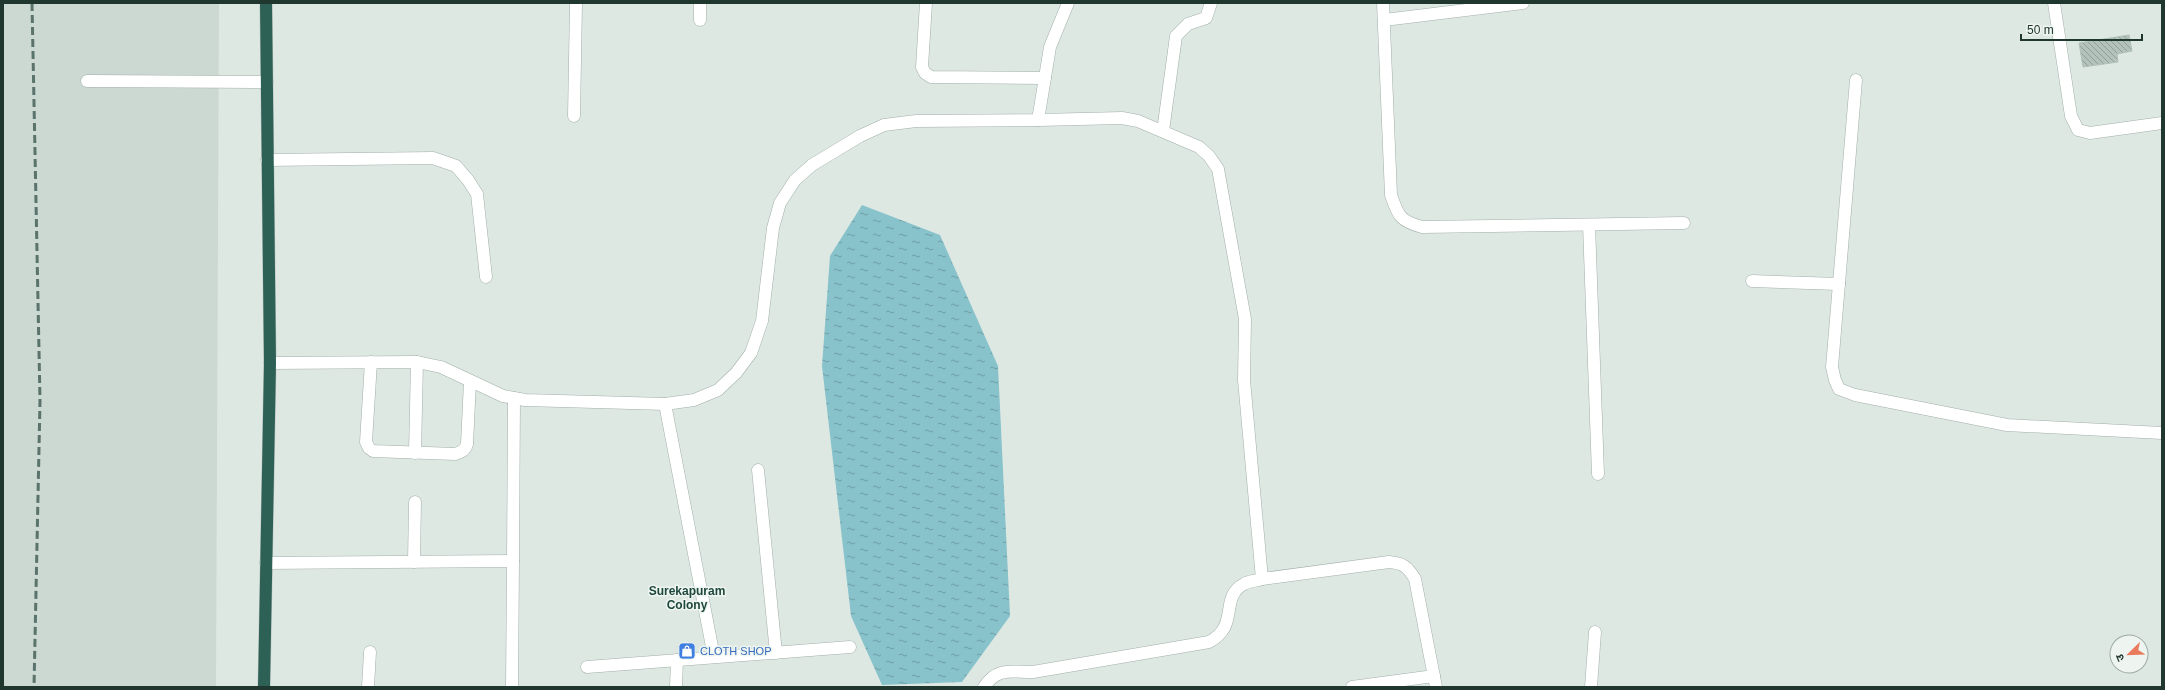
<svg xmlns="http://www.w3.org/2000/svg" width="2165" height="690" font-family="Helvetica,'Noto Sans Devanagari',sans-serif">
	<style>
		.built { fill: #ccd8d2 }
		.water { fill: url(#water-ripples) }
		.building { fill: url(#building-back-hatch); stroke: #b1c1ba }
		.lines { fill: none; stroke-linecap: round; stroke-linejoin: round }
		.minor-casing { stroke: #a1afaa; stroke-width: 13 }
		.highway-casing { stroke: #bcc3c1; stroke-width: 13 }
		.minor { stroke: #fff; stroke-width: 12 }
		.highway { stroke: #2e6155; stroke-width: 12 }
		.rail { stroke: #5a736c; stroke-width: 3; stroke-dasharray: 8 4; stroke-linecap: butt }
		.labels { text-anchor: middle; dominant-baseline: central; stroke-width: 3; stroke-linejoin: round; paint-order: stroke }
		.shop-label { font-size: 11px; fill: #366cbe; stroke: #eef5f1; text-anchor: start }
		.neighbourhood-label { font-size: 12px; font-weight: bold; fill: #1e473c; stroke: #eef5f1 }
	</style>
	<defs>
		<pattern id="water-ripples" width="26" height="14" patternUnits="userSpaceOnUse"><rect width="26" height="14" fill="#88c2cb"/><path d="M2 4q2-2 4 0t4 0M15 11q2-2 4 0t4 0" fill="none" stroke="#6f9ea5"/></pattern>
		<pattern id="building-back-hatch" width="6" height="6" patternUnits="userSpaceOnUse"><rect width="6" height="6" fill="#b3c3bc"/><path d="M-1 5l2 2M0 0l6 6M5-1l2 2" fill="none" stroke="#919f99"/></pattern>
	</defs>
	<rect width="100%" height="100%" fill="#dee8e3"/>
	<polygon class="built" points="3,3 219,3 216,687 3,687"/>
	<polygon class="water" points="862,205 940,235 998,366 1010,616 962,682 882,685 851,616 822,366 830,256"/>
	<polygon class="building" points="2129,35 2132,51 2117,54 2118,62 2083,67 2079,43"/>
	<g class="lines">
		<g class="minor-casing">
			<g id="minor">
				<polyline points="926,3 922,67 925,73 931,77 1045,78"/>
				<path d="M1383 3 1391 195C1398 216 1400 221 1422 227L1684 223"/>
				<polyline points="2054,3 2071,116 2078,130 2090,133 2162,123"/>
				<polyline points="700,20 700,3"/>
				<polyline points="1384,20 1523,3"/>
				<polyline points="1856,80 1832,367 1835,380 1839,389 1855,395 2007,425 2162,433"/>
				<polyline points="87,81 267,82"/>
				<polyline points="574,116 576,3"/>
				<polyline points="1163,131 1176,36 1188,24 1206,18 1211,3"/>
				<polyline points="267,160 433,158 456,166 468,180 477,194 486,277"/>
				<polyline points="1589,225 1598,474"/>
				<polyline points="1752,281 1839,284"/>
				<path d="M371 362 366 442 369 448 373 451 455 454C461 452 465 451 467 444L470 381"/>
				<polyline points="270,363 417,362 441,367 503,396 525,400 665,404 694,400 718,390 736,373 751,353 762,321 773,228 780,203 795,180 812,165 860,136 884,125 916,121 1038,120 1050,47 1068,3"/>
				<polyline points="665,404 714,657"/>
				<polyline points="415,453 417,362"/>
				<polyline points="758,470 776,653"/>
				<polyline points="513,561 514,398"/>
				<polyline points="414,562 415,502"/>
				<polyline points="266,563 513,561 512,687"/>
				<path d="M1262 579 1389 562C1403 563 1408 567 1415 579L1436 687"/>
				<polyline points="587,667 850,647"/>
				<polyline points="368,687 370,652"/>
				<polyline points="676,687 677,660"/>
				<path d="M984 687C997 667 1011 672 1033 672L1209 642C1240 626 1219 597 1244 584 1249 581 1256 581 1262 579L1244 380 1245 319 1218 169 1209 156 1199 147 1138 121 1122 118 1038 120"/>
				<polyline points="1352,687 1434,676"/>
				<polyline points="1591,687 1595,632"/>
			</g>
		</g>
		<g class="highway-casing">
			<polyline id="highway" points="264,687 270,363 266,3"/>
		</g>
		<use href="#minor" class="minor"/>
		<use href="#highway" class="highway"/>
		<polyline class="rail" points="32,3 40,401 34,687"/>
	</g>
	<defs>
		<g id="shop-square" transform="scale(0.9)"><rect x="-9" y="-9" width="18" height="18" rx="4" fill="#3f7fe0" stroke="#eef5f1"/><path d="M-5-2.5h2.3a2.7 3.5 0 0 1 5.4 0H5L5.5 6h-11ZM-1.5-2.5h3a1.5 2.3 0 0 0-3 0Z" fill="#fff"/></g>
	</defs>
	<g fill-rule="evenodd">
		<use href="#shop-square" x="687" y="651"/>
	</g>
	<g class="labels">
		<g class="shop-label">
			<text x="700" y="651">CLOTH SHOP</text>
		</g>
		<g class="neighbourhood-label">
			<text x="687" y="591">Surekapuram<tspan x="687" dy="14">Colony</tspan></text>
		</g>
	</g>
	<rect width="2165" height="690" fill="none" stroke="#203730" stroke-width="8"/>
	<g transform="translate(2129 654) rotate(247)"><circle r="19" fill="#eef5f1" stroke="#9ca9a4"/>
	<path d="M0-3L7 15L0 10L-7 15Z" fill="#e97a5b"/>
	<text y="-6" font-size="11" font-weight="bold" text-anchor="middle" fill="#203730">उ</text>
	</g>
	<path d="M2021 34v6h121v-6" fill="none" stroke="#203730" stroke-width="2"/>
	<text x="2027" y="34" font-size="12" fill="#203730" stroke="#eef5f1" stroke-width="3" paint-order="stroke">50 m</text>
</svg>
